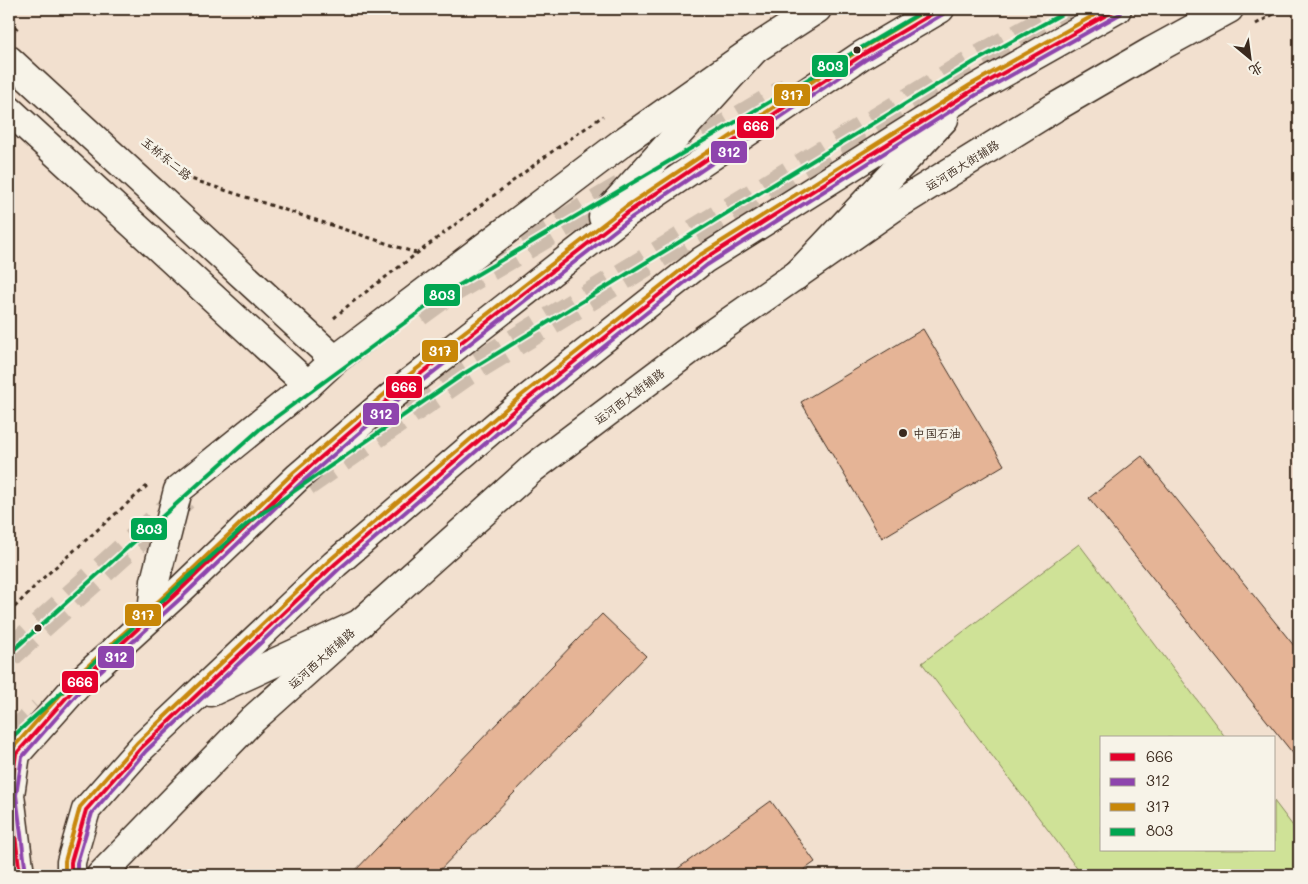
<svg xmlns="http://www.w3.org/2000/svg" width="1308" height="884" font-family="Mali,'LXGW WenKai TC',sans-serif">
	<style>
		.green { fill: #cfe297; stroke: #85865a }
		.building { fill: #e5b496; stroke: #3b2a1e }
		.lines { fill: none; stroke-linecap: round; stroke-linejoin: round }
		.highway-tunnel { stroke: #cdbcac; stroke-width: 28; stroke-dasharray: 28 14; stroke-linecap: butt }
		.minor-casing { stroke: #3b2a1e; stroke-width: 31 }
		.major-casing { stroke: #3b2a1e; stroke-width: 31 }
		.path { stroke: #3b2a1e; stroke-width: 3; stroke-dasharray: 4 4; stroke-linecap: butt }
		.minor { stroke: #f7f3e8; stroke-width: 28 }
		.major { stroke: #f7f3e8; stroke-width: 28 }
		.bus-1-casing { stroke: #f7f3e8; stroke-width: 8 }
		.bus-2-casing { stroke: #f7f3e8; stroke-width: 8 }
		.bus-3-casing { stroke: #f7f3e8; stroke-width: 8 }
		.bus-4-casing { stroke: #f7f3e8; stroke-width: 8 }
		.bus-1 { stroke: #e4002b; stroke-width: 4 }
		.bus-2 { stroke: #8e44ad; stroke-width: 4 }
		.bus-3 { stroke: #c88708; stroke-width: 4 }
		.bus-4 { stroke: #00a651; stroke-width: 4 }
		.bus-dot { fill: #3b2a1e; stroke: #f7f3e8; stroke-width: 2 }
		.labels { text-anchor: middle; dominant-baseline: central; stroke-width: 5; stroke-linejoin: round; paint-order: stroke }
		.street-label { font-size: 12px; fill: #3b2a1e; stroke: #f7f3e8 }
		.poi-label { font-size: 12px; fill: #3b2a1e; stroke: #f7f3e8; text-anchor: start }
		.line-badge { stroke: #f7f3e8; stroke-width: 2 }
		.badge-label { font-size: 14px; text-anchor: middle; font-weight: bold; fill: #fff }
	</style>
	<rect width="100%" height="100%" fill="#f2e0cf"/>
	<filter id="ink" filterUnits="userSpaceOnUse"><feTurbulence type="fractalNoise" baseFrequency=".02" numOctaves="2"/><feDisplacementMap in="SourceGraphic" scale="10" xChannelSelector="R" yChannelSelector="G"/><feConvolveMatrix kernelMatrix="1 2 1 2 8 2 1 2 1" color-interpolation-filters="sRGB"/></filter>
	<g filter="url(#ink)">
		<polygon class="green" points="1079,544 1226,738 1102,738 1102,850 1274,850 1274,801 1299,834 1299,875 1082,875 922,663"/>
		<g class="building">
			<polygon points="923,329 1004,465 882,538 801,402"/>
			<polygon points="1142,456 1299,652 1299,761 1089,498"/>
			<polygon points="602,614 646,656 435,875 351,875"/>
			<polygon points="771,801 815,862 797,875 669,875"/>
		</g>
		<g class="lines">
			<g class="highway-tunnel">
				<polyline points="418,313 444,294 788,91"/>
				<polyline points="306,483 465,373 974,62 1071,9"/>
				<polyline points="9,654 184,497"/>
				<polyline points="9,740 41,711"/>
			</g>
			<g class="minor-casing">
				<g id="minor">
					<polyline points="152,615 155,581 178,490 308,385 335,360 623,142 755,49 817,9"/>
					<polyline points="101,875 251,721 533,468 703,340 897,205 1054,108 1152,51 1229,9"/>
				</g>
			</g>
			<g class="major-casing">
				<g id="major">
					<polyline points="9,60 335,360"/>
					<polyline points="9,110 308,385"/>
					<polyline points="603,217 755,49"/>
					<polyline points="796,276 944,119"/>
					<polyline points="211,692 361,623"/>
					<polyline points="20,875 10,795 16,754 82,680 177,593 298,477 391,397 560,265 627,213 862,55 940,9"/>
					<polyline points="71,875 71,862 86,810 142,747 335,564 526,400 703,260 973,90 1117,9"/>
				</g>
			</g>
			<g class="path">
				<polyline points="9,21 18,30"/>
				<polyline points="1256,24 1283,9"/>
				<polyline points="155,150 188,178 416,253"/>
				<polyline points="334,318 350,304 550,153 603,116"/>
				<polyline points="9,613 42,579 147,486"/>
			</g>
			<use href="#minor" class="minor"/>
			<use href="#major" class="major"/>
			<g class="bus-1-casing">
				<g id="bus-1">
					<polyline points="20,875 10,795 16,754 82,680 177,593 298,477 391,397 627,213 862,55 940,9"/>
					<polyline points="71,875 71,862 86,810 142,747 335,564 526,400 703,260 973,90 1117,9"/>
				</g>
			</g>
			<g class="bus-2-casing">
				<g id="bus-2">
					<polyline points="26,874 16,795 22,757 86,684 181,598 302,482 395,402 631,218 865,60 943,14"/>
					<polyline points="77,875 77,863 92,813 146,751 339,569 530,405 707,265 976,95 1120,14"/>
				</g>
			</g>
			<g class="bus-3-casing">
				<g id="bus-3">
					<polyline points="9,760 11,750 78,675 173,588 294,472 387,392 624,208 859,50 928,9"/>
					<polyline points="9,835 14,875"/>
					<polyline points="65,875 65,861 80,807 137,743 331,559 522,395 700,255 970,85 1105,9"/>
				</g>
			</g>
			<g class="bus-4-casing">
				<g id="bus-4">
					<polyline points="9,654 261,428 444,294 927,9"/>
					<polyline points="9,740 248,523 465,373 974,62 1071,9"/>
				</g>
			</g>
			<use href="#bus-1" class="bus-1"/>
			<use href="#bus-2" class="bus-2"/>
			<use href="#bus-3" class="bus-3"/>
			<use href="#bus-4" class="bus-4"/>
		</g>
	</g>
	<g class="bus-dot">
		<circle cx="857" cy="50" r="4.5"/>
		<circle cx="903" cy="433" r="5"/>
		<circle cx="38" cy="628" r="4.5"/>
	</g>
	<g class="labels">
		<g class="street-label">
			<text transform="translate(167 158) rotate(39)">玉桥东二路</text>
			<text transform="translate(962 165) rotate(-32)">运河西大街辅路</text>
			<text transform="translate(629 396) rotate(-37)">运河西大街辅路</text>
			<text transform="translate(321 658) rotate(-42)">运河西大街辅路</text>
		</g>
		<g class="poi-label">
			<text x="913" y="433">中国石油</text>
		</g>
	</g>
	<g class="line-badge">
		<rect x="811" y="54" width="38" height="24" rx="5" fill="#00a651"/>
		<rect x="773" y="83" width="38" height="24" rx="5" fill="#c88708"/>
		<rect x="736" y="115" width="39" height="24" rx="5" fill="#e4002b"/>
		<rect x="710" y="140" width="38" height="24" rx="5" fill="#8e44ad"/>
		<rect x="423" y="283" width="38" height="24" rx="5" fill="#00a651"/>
		<rect x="421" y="339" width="38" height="24" rx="5" fill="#c88708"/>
		<rect x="385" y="375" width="38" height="24" rx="5" fill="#e4002b"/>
		<rect x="362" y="402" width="38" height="24" rx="5" fill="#8e44ad"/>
		<rect x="130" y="517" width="38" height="24" rx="5" fill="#00a651"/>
		<rect x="124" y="603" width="38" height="24" rx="5" fill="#c88708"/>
		<rect x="97" y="645" width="38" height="24" rx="5" fill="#8e44ad"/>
		<rect x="61" y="670" width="38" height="24" rx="5" fill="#e4002b"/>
	</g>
	<g class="badge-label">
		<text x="830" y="71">803</text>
		<text x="792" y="100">317</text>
		<text x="756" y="131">666</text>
		<text x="729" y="157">312</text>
		<text x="442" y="300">803</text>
		<text x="440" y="356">317</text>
		<text x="404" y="392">666</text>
		<text x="381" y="419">312</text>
		<text x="149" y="534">803</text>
		<text x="143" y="620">317</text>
		<text x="116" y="662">312</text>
		<text x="80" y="687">666</text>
	</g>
	<rect width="1308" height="884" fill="none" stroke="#f7f3e8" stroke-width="30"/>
	<rect x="15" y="15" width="1278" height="854" fill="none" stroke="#3b2a1e" stroke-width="2" filter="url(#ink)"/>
	<rect x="1100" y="736" width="175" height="115" fill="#f7f3e8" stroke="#aca397"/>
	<rect x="1110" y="753" width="25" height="8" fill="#e4002b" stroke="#aca397"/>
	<text x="1146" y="762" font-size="15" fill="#3b2a1e">666</text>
	<rect x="1110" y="778" width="25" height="8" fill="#8e44ad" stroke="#aca397"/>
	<text x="1146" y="786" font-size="15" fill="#3b2a1e">312</text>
	<rect x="1110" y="803" width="25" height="8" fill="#c88708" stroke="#aca397"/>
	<text x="1146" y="812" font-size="15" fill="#3b2a1e">317</text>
	<rect x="1110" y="828" width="25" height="8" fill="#00a651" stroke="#aca397"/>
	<text x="1146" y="836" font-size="15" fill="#3b2a1e">803</text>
	<g transform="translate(1250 58) rotate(151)" stroke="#f7f3e8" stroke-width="4" paint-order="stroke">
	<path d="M0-4L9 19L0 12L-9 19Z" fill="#3b2a1e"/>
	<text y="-8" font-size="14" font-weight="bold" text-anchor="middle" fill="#3b2a1e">北</text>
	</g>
</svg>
